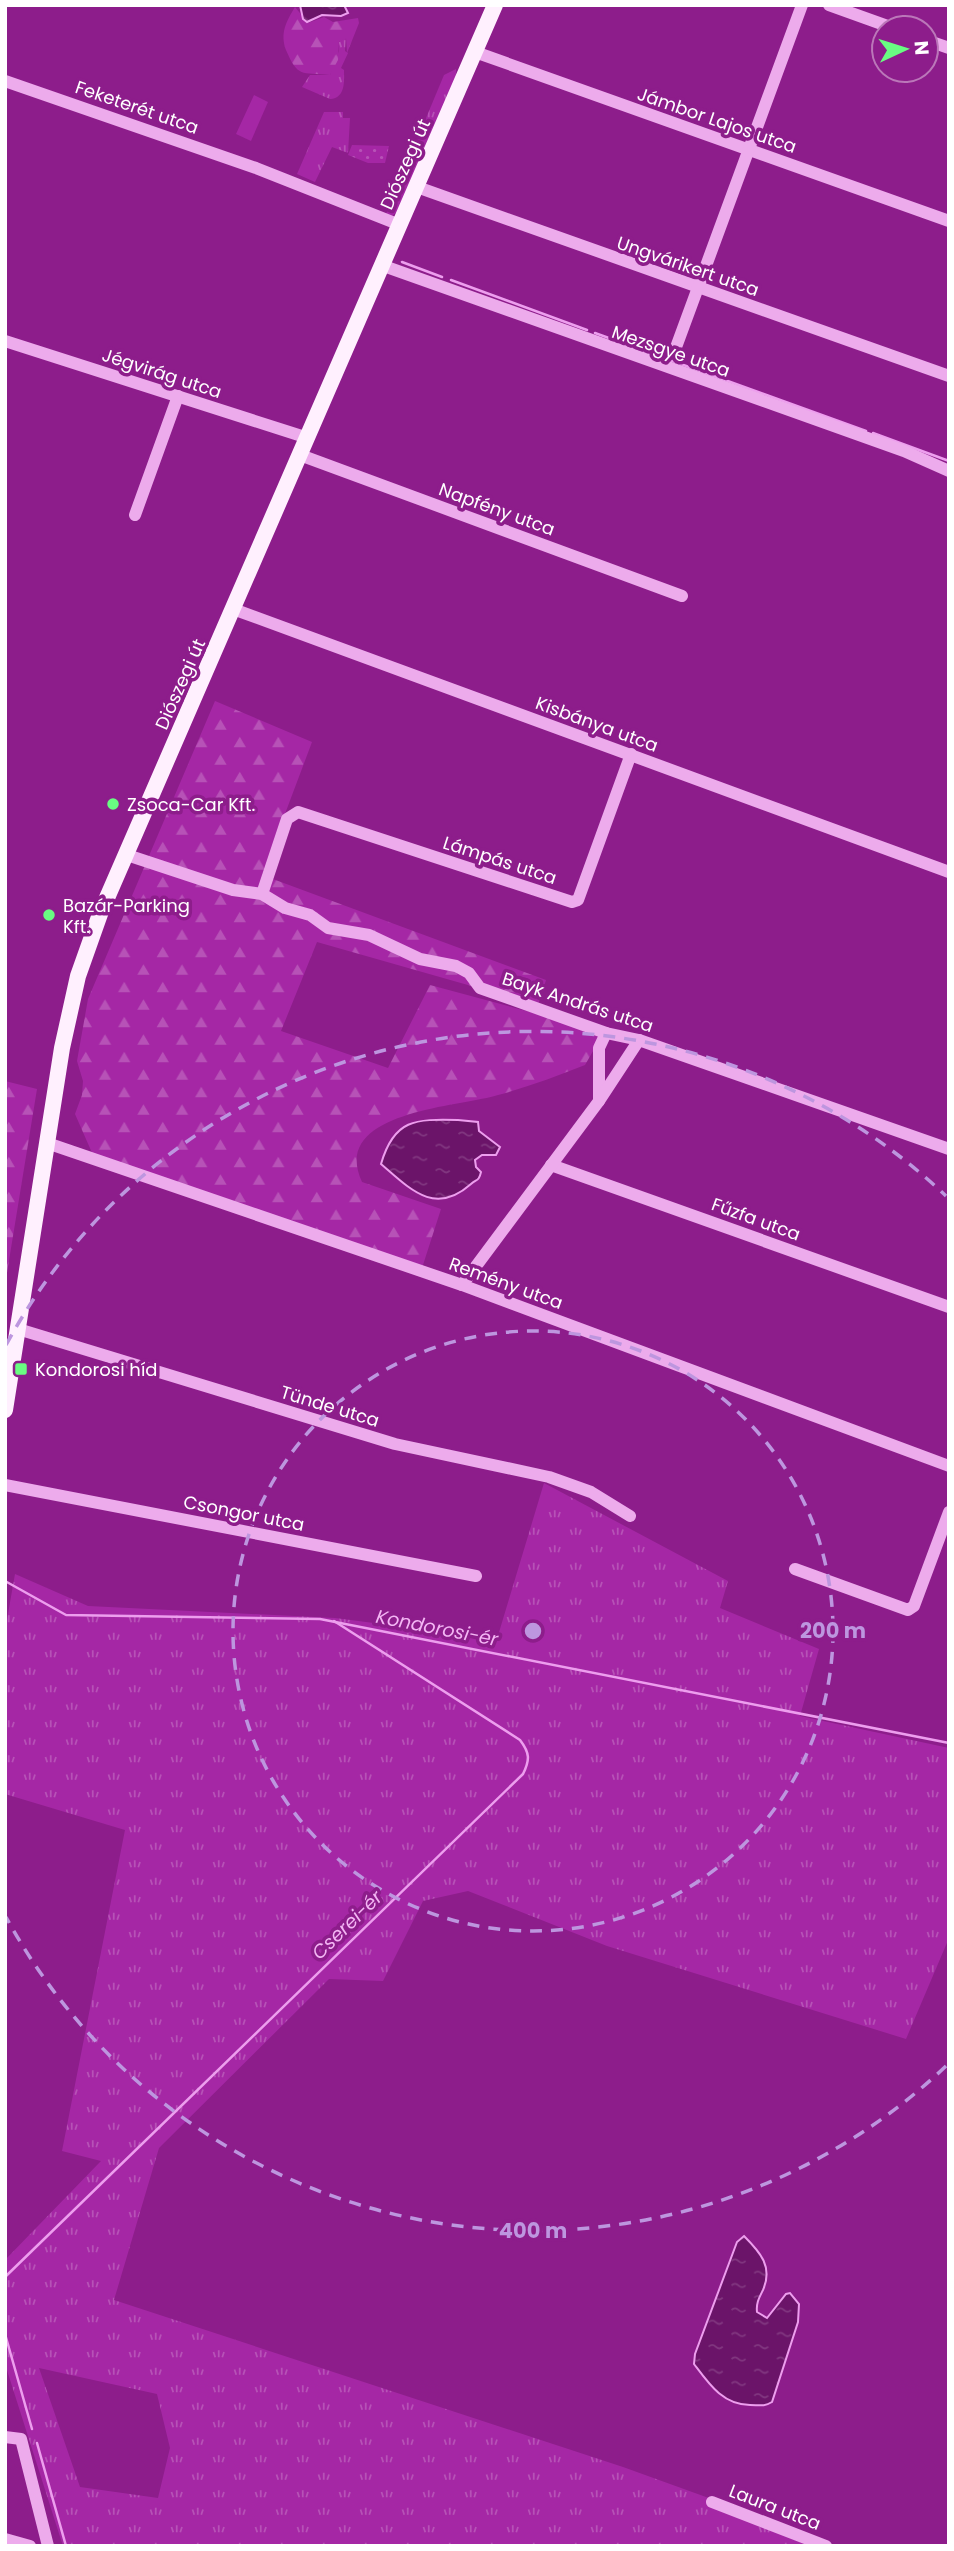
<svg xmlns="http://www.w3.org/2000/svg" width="954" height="2551" font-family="Poppins,sans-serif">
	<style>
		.grass { fill: url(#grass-tufts); fill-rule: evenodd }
		.forest { fill: url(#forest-firs) }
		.park { fill: url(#park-dots) }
		.pitch { fill: #a527a5 }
		.water { fill: url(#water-ripples); stroke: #ed9eee; stroke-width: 2 }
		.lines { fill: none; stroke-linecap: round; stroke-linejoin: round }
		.stream { stroke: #ed9eee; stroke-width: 2.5 }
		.minor { stroke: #edabec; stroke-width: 12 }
		.major { stroke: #fff0fe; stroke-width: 16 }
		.ring { fill: none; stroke: #bd96df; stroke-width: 3.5; stroke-dasharray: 12 9 }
		.poi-dot { fill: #69fc82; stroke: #8d1d8b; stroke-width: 2.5 }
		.labels { text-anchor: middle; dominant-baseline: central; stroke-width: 7; stroke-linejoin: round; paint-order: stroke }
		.street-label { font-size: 18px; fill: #fff; stroke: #8d1d8b }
		.poi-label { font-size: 18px; fill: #fff; stroke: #8d1d8b; text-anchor: start }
		.water-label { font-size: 19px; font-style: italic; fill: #f3b6f4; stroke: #8d1d8b }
		.centre { fill: #bd96df; stroke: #8d1d8b; stroke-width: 3.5 }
		.ring-label { font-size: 21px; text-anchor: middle; font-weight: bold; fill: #bd96df; stroke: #8d1d8b; stroke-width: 7; stroke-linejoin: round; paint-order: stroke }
	</style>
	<defs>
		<pattern id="grass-tufts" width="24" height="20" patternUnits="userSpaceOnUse" patternTransform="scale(1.75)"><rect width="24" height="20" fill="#a527a5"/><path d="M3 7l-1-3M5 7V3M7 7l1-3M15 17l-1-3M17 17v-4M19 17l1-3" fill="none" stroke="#b752b7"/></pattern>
		<pattern id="forest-firs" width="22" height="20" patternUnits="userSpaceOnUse" patternTransform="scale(1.75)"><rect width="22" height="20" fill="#a527a5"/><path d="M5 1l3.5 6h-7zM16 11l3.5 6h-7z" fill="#b752b7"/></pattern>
		<pattern id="park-dots" width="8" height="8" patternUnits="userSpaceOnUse" patternTransform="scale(1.75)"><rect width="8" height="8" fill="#a527a5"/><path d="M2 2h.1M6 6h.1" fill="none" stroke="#b752b7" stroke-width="1.8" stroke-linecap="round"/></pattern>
		<pattern id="water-ripples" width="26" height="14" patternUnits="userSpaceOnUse" patternTransform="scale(1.75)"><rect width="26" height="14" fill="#6b1469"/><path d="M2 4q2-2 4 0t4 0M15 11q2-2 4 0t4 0" fill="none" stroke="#813780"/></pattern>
	</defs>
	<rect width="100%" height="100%" fill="#8d1d8b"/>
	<g class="grass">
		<path d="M346 37 345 51 348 53 341 68 344 70C344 81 346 98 330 99L302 87 310 75H330L339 51V42Z"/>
		<polygon points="456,69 456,79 398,211 392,216 386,214 444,75"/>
		<polygon points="324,112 343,112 343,118 350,118 348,153 332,147 315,182 297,174"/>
		<path d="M544 1483 728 1581 720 1608 819 1649 800 1716 949 1748V1938L906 2039 607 1946 468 1891 423 1901 383 1981 329 1979 159 2148 114 2300 623 2467 772 2521 813 2546H63L5 2364V2260L101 2161 62 2151 125 1830 5 1794V1631L15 1574 88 1606 335 1618 497 1639ZM39 2368 157 2394 170 2448 158 2498 80 2487Z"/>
	</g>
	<g class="forest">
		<path d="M295 7 308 23 324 17 333 22 358 18 359 23 347 53 346 38 339 42 338 60 330 75C301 72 298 78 286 50 280 33 286 22 295 7Z"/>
		<path d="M215 701 312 742 262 875 546 980 538 1005 317 942 281 1031 388 1068 430 985 604 1032 585 1065C557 1076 528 1087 498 1095 459 1107 329 1111 362 1182L441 1209 422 1268 93 1155 75 1114 82 1095 83 1081 77 1061 88 999Z"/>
		<polygon points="5,1081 37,1089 5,1285"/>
	</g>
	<polygon class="park" points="352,145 389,146 385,163 368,163 348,155"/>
	<polygon class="pitch" points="254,95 268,102 251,141 236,134"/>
	<g class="water">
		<polygon points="300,5 344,5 348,13 341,16 322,15 307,22 303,19"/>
		<path d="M458 1120 478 1122 479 1131 500 1147 496 1155H482L475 1160 476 1167 481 1172C479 1181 477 1179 471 1184 435 1216 411 1190 381 1164 394 1119 415 1119 458 1120Z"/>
		<path d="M744 2236C761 2253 773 2267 763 2290 759 2298 756 2303 757 2312L767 2318 786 2294 790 2293 799 2304 798 2322 772 2402C764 2407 759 2405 750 2405 723 2405 709 2384 694 2364L695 2354 737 2242Z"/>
	</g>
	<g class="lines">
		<g class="stream">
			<polyline points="402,262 442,277"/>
			<polyline points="451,280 587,330"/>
			<polyline points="595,333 866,431"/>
			<polyline points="873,433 949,461"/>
			<polyline points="5,1581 66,1615 320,1619 949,1743"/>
			<path d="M5 2277 523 1774C530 1760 530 1753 520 1740L334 1621"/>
			<polyline points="5,2334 32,2429"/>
			<polyline points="37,2443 66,2546"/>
		</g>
		<g class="minor">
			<polyline points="829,5 893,28"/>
			<polyline points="926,40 949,48"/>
			<polyline points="475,52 949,221"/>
			<polyline points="5,81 256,168 400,225"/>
			<polyline points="417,187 949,376"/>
			<polyline points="381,265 904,451 949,471"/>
			<polyline points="5,341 308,438"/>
			<polyline points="675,350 802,5"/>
			<polyline points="300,455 682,596"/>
			<polyline points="135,515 178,396"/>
			<polyline points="233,609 949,872"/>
			<polyline points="127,855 233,890 262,894 285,908 310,915 328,928 369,935 420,959 456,966 469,973 480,988 606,1033 639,1040 949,1149"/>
			<polyline points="262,894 287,819 298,812 572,902 578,900 631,754"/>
			<polyline points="599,1101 599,1048 606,1033"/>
			<polyline points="47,1143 462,1285 949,1466"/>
			<polyline points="551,1165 949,1307"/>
			<polyline points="462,1285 599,1101 639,1040"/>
			<polyline points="18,1329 395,1444 549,1477 591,1492 630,1516"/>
			<polyline points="5,1485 476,1576"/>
			<polyline points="795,1569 908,1610 914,1606 949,1512"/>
			<polyline points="5,2437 21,2439 48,2546"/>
			<polyline points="712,2502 826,2546"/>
			<polyline points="5,2539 30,2546"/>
		</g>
		<polyline class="major" points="5,1410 62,1048 78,976 100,914 495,5"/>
	</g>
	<g class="ring">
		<circle cx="533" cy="1631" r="300"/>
		<path d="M946 2066A600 600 0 0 1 6 1917M6 1345A600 600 0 0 1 946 1196"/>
	</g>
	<g class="poi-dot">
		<circle cx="113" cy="804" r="7"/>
		<circle cx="49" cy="915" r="7"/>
		<rect x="14" y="1362" width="14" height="14" rx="3.5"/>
	</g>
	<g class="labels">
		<g class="street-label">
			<text transform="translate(137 107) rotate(19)">Feketerét utca</text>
			<text transform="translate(717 120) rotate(19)">Jámbor Lajos utca</text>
			<text transform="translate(405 164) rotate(-66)">Diószegi út</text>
			<text transform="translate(688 266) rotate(19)">Ungvárikert utca</text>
			<text transform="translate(671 351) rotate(19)">Mezsgye utca</text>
			<text transform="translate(162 373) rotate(18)">Jégvirág utca</text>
			<text transform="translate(497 509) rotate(20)">Napfény utca</text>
			<text transform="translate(180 684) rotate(-66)">Diószegi út</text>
			<text transform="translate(597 724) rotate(20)">Kisbánya utca</text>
			<text transform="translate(500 860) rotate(18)">Lámpás utca</text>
			<text transform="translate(578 1002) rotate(18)">Bayk András utca</text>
			<text transform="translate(756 1219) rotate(20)">Fűzfa utca</text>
			<text transform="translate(506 1283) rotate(20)">Remény utca</text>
			<text transform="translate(330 1406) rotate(17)">Tünde utca</text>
			<text transform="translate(244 1513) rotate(11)">Csongor utca</text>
			<text transform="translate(775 2507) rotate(21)">Laura utca</text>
		</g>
		<g class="poi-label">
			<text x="127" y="804">Zsoca-Car Kft.</text>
			<text x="63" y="905">Bazár-Parking<tspan x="63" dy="21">Kft.</tspan></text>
			<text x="35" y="1369">Kondorosi híd</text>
		</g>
		<g class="water-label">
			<text transform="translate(437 1628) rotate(11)">Kondorosi-ér</text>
			<text transform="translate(347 1925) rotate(-44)">Cserei-ér</text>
		</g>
	</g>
	<circle cx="533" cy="1631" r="10" class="centre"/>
	<g class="ring-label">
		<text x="833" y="1638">200 m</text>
		<text x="533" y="2238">400 m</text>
	</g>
	<rect width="954" height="2551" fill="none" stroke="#ffffff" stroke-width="14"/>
	<g transform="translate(905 49) rotate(86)"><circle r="33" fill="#8d1d8b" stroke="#bb77b9" stroke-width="2"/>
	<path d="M0-5L12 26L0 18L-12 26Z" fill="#69fc82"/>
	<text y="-10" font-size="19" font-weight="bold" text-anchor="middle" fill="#ffffff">N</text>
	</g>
</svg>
